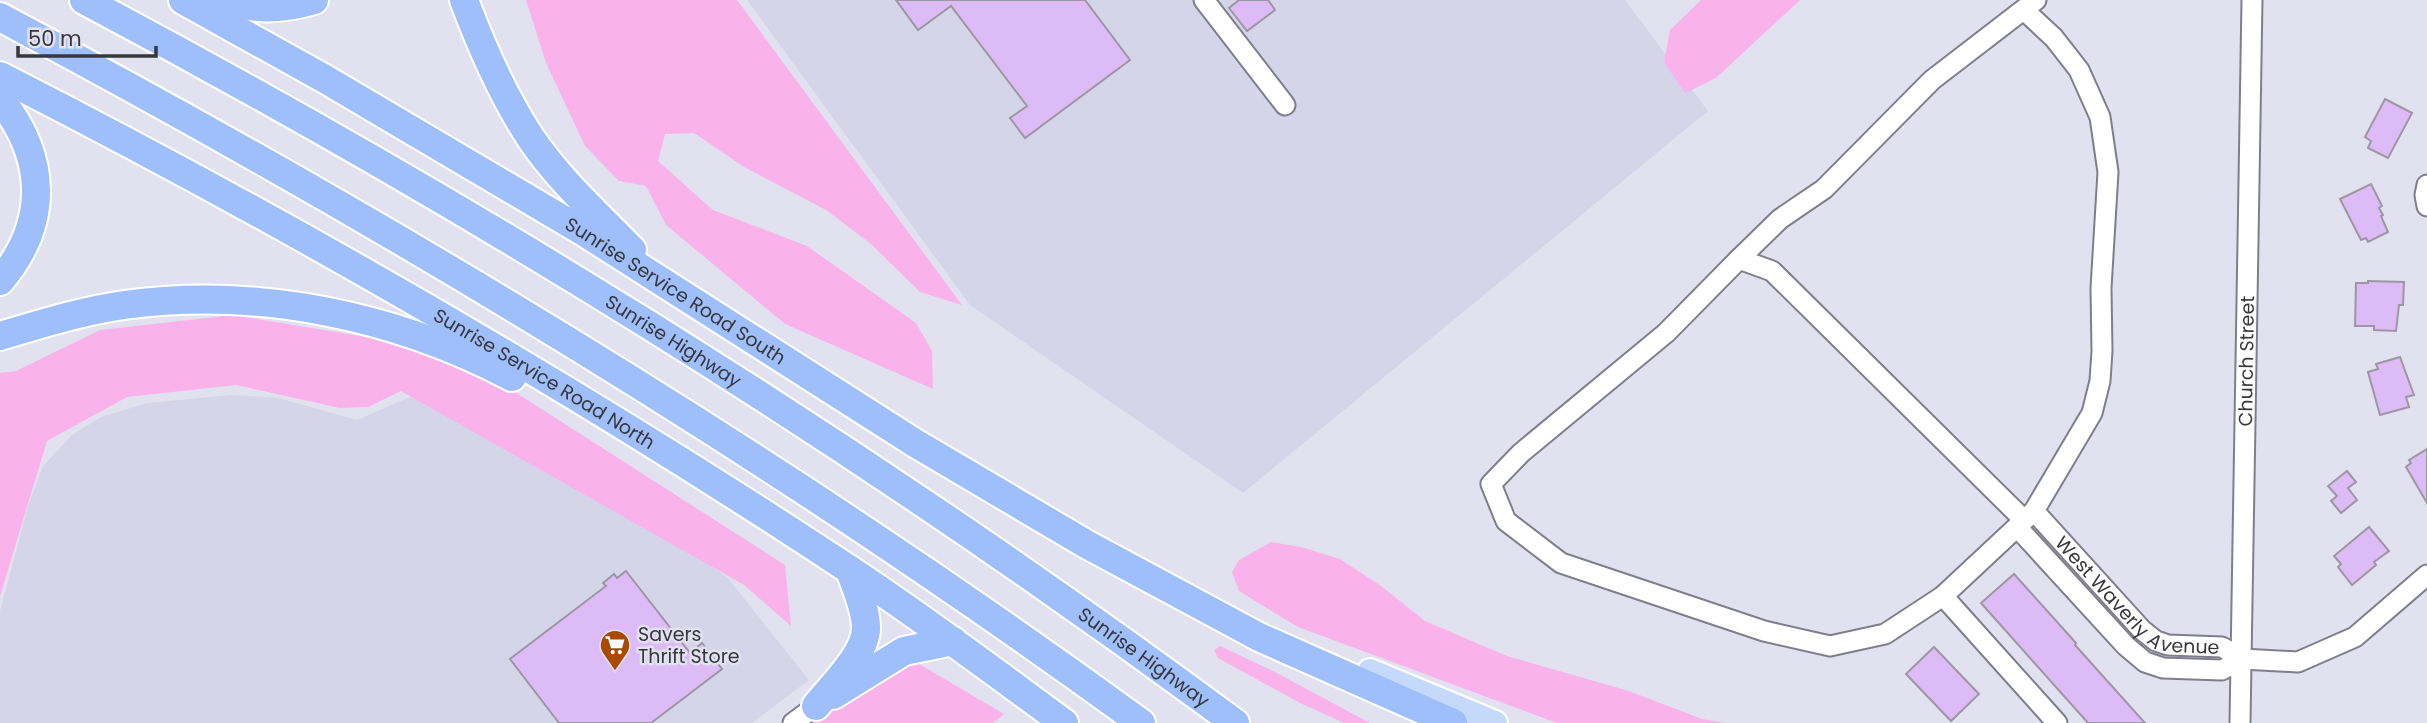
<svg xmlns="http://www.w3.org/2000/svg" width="2427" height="723" font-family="Poppins,sans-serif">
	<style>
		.built { fill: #d5d5ea }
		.green { fill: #fab3ea }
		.building { fill: #ddbbf7; stroke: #9e97a3; stroke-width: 2 }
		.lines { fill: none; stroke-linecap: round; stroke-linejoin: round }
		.minor-casing { stroke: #7f7f8c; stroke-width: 23 }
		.major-casing { stroke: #fff; stroke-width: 28 }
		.highway-casing { stroke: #fff; stroke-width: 32 }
		.minor { stroke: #fff; stroke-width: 19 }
		.major { stroke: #c5d9fb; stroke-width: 24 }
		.highway { stroke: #9ebff9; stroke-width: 28 }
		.labels { text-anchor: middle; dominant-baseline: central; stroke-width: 5; stroke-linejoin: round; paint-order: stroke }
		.street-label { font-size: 19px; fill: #37373d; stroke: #e1e1f0 }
		.poi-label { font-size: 19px; fill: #37373d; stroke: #e1e1f0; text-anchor: start }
	</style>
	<rect width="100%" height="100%" fill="#e1e1f0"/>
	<g class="built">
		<polygon points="747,0 1625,0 1708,111 1243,493 970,305"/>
		<polygon points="231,395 278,398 357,420 412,396 586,484 727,577 809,680 752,723 0,723 0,611 29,503 43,466 72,435 101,417 148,403"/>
	</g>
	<g class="green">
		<polygon points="526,0 737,0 962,305 920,292 871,244 826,210 744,167 694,133 665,134 658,161 713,210 807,246 916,323 932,351 933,389 785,324 666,225 646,186 619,181 585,146 546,63"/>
		<polygon points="1701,0 1800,0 1716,78 1685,93 1664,62 1670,30"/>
		<polygon points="233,315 385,340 504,385 785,565 791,626 744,585 401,391 368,407 340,408 236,385 127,397 47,441 0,596 0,373 16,371 100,330"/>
		<polygon points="1271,542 1301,547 1340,559 1381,586 1425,621 1507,656 1629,691 1702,719 1725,723 1557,723 1298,627 1239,591 1232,572 1239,560"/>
		<polygon points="1220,646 1273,671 1370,723 1344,723 1300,703 1218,658 1214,650"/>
		<polygon points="904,655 1004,714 993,723 813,723"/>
	</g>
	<g class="building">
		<polygon points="896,0 1085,0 1130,60 1025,138 1010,118 1027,106 951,6 918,30"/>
		<polygon points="1239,0 1268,0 1275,10 1247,31 1229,8"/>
		<polygon points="2385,99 2412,113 2388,158 2368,148 2371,141 2365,137"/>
		<polygon points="2371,184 2382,206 2379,208 2383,215 2381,216 2388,232 2368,242 2366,238 2361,240 2340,199"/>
		<polygon points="2368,281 2404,282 2403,305 2399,305 2396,331 2374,330 2374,326 2355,326 2356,283 2368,283"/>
		<polygon points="2400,357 2414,395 2406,397 2409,407 2380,415 2368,372 2378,369 2376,364"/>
		<polygon points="2427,449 2427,503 2406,467 2411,463 2409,460"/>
		<polygon points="2347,471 2356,482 2348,488 2357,500 2341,513 2331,501 2337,496 2328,486"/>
		<polygon points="2369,527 2389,551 2374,562 2376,565 2352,585 2338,567 2341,564 2334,556"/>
		<polygon points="626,571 690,653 702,643 722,669 651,723 559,723 510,659 606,586 603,583 614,574 617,578"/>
		<polygon points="2014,574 2076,643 2075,645 2145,723 2088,723 1981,603"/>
		<polygon points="1934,647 1979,694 1951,721 1906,674"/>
	</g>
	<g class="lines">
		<g class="minor-casing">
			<g id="minor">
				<polyline points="1204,0 1285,105"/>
				<polyline points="2024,10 2054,38 2079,70 2100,117 2108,172 2101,288 2102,351 2100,381 2092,413 2034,511 1943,596 2057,723"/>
				<polyline points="2427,185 2425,195 2427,206"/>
				<polyline points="1739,259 1780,219 1824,189 1932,80 2036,0"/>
				<path id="s1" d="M2034 511 2142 630 2156 641 2168 645 2222 647 2242 659 2298 662 2355 637 2427 575"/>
				<polyline points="2017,527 2126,646 2145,662 2163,668 2222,670 2242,659"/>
				<polyline points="1943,596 1885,634 1830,646 1764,631 1561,563 1506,521 1491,484 1521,453 1666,333 1739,259 1772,271 2024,520"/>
				<polyline points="793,723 816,706"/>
				<path id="s2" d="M2240 723 2252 0"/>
			</g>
		</g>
		<g class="major-casing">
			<polyline id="major" points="1370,671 1495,723"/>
		</g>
		<g class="highway-casing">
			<g id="highway">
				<path id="s3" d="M84 0C484 212 871 454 1235 723"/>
				<path id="s4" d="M183 0 325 79 584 232 915 443 1086 544 1259 637 1453 723"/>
				<path d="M226 0C255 11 284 9 314 0"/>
				<path d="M464 0C482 48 502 94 530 137 558 179 597 214 632 250"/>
				<path d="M0 17C395 227 780 460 1141 723"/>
				<path id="s5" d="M0 76C292 225 576 389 850 570 923 618 993 671 1064 723"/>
				<path d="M0 99C47 158 49 223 0 281"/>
				<path d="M0 336C41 324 82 311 124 305 257 287 394 315 512 377"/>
				<polyline points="833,695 904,651 953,641"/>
				<path d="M816 706C832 686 866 654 866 628 866 609 856 588 850 570"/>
			</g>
		</g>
		<use href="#minor" class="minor"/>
		<use href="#major" class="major"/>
		<use href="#highway" class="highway"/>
	</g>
	<defs>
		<g id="supermarket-pin" transform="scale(1.575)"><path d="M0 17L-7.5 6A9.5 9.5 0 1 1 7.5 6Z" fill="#aa4a00" stroke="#e1e1f0"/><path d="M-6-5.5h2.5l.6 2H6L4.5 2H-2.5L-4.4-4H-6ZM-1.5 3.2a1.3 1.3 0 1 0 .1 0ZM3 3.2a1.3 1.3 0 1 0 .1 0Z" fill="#fff"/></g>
	</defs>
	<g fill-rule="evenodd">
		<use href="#supermarket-pin" x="615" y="645"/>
	</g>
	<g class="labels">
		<g class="street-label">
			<text stroke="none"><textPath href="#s4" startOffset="572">Sunrise Service Road South</textPath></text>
			<text stroke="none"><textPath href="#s3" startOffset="681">Sunrise Highway</textPath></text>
			<text stroke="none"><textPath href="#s2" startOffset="362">Church Street</textPath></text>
			<text stroke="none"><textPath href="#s5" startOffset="623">Sunrise Service Road North</textPath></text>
			<text stroke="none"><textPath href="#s1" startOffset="140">West Waverly Avenue</textPath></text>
			<text stroke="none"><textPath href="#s3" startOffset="1248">Sunrise Highway</textPath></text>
		</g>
		<g class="poi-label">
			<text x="638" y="634">Savers<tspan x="638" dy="22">Thrift Store</tspan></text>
		</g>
	</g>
	<path d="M18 46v10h138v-10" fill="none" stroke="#37373d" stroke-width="3.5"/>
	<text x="28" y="46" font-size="21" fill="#37373d" stroke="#e1e1f0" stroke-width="5" paint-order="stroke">50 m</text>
</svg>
